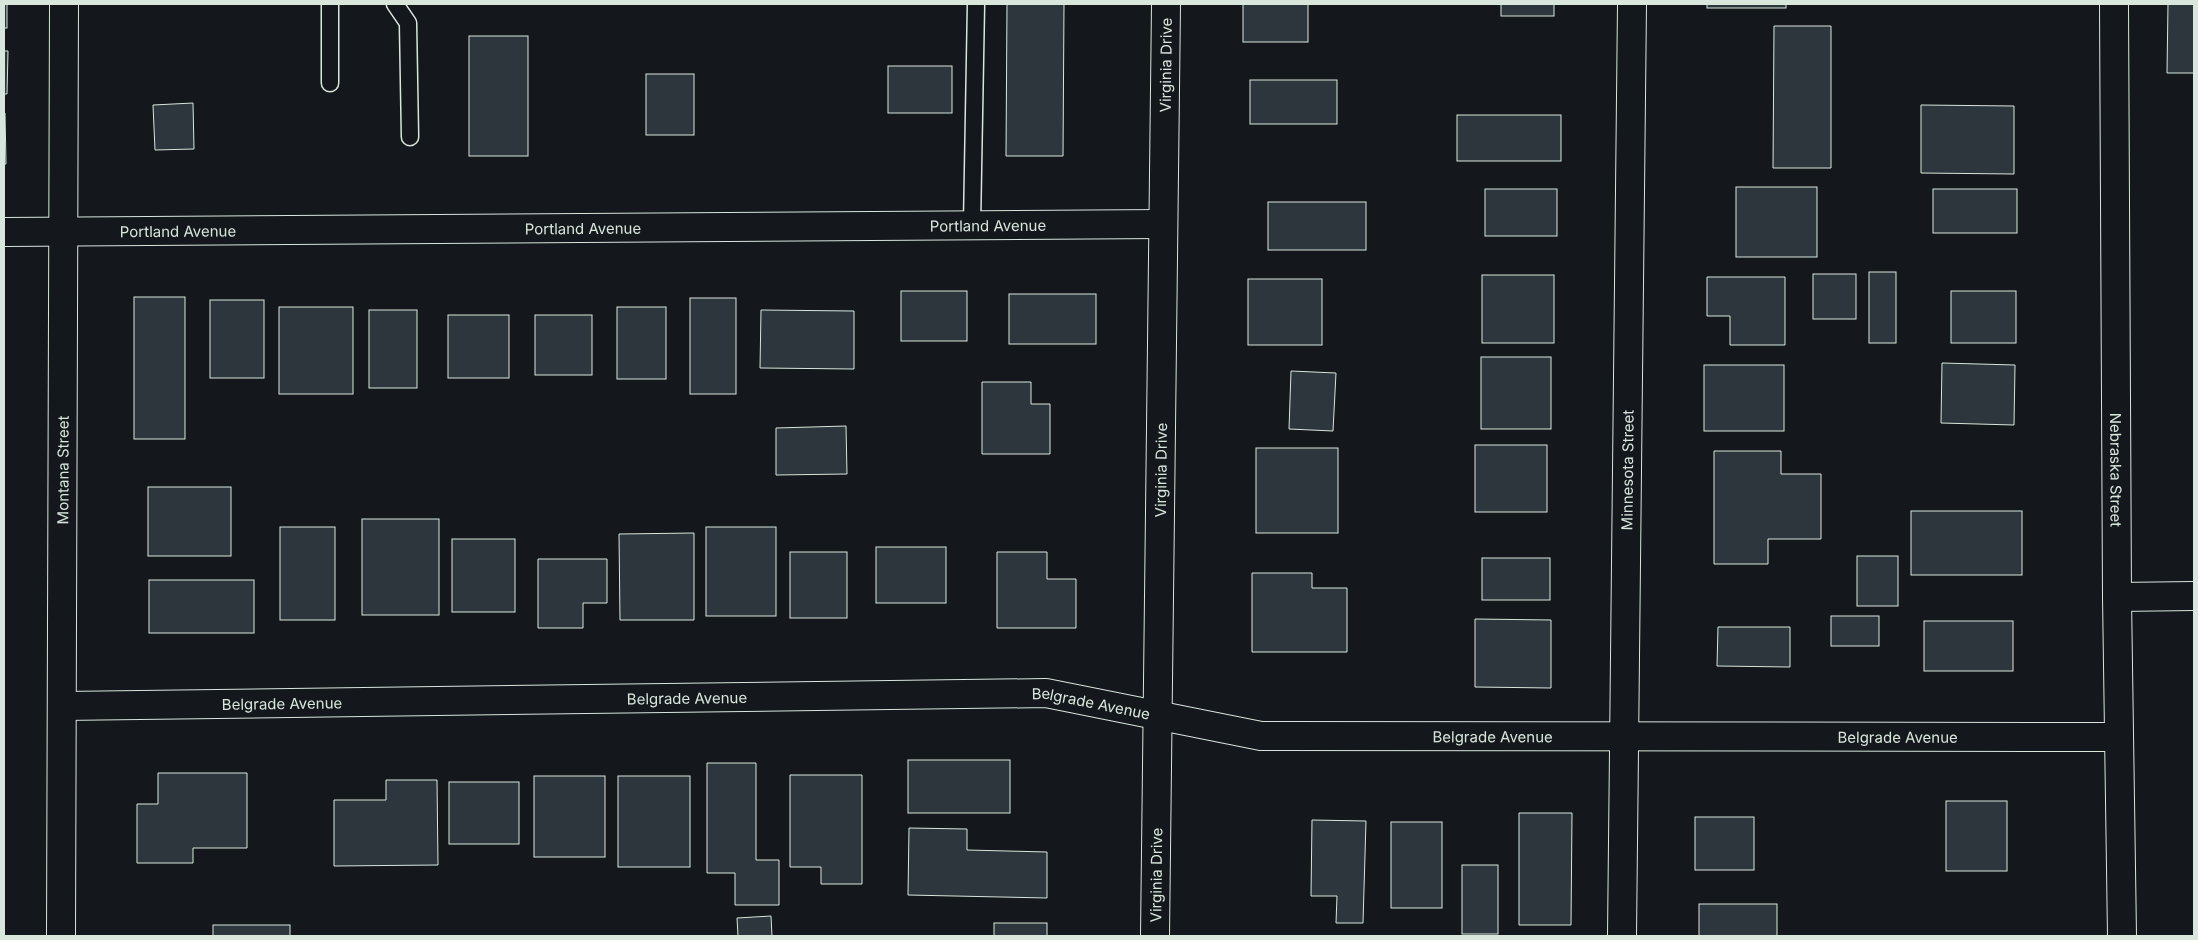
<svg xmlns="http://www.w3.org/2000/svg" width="2198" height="940" font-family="Inter,sans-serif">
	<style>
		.building { fill: #2c363c; stroke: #d8e6dc }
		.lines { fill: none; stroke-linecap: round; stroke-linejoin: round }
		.service-casing { stroke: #d8e6dc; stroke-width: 19 }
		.minor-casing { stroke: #d8e6dc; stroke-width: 30 }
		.tertiary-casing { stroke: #d8e6dc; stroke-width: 30 }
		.service { stroke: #14181c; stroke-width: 16 }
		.minor { stroke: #14181c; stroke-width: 28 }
		.tertiary { stroke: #14181c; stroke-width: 28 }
		.labels { text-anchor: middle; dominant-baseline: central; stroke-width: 4; stroke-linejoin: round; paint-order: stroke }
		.street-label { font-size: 15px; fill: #d8e6dc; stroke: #14181c }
	</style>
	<rect width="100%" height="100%" fill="#14181c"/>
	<g class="building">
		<rect x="4" y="4" width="3" height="24"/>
		<polygon points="1007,4 1064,4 1063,156 1006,156"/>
		<rect x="1243" y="4" width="65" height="38"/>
		<rect x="1501" y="4" width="53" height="12"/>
		<rect x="1707" y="4" width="79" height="4"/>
		<polygon points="2168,4 2194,4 2194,73 2167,73"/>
		<polygon points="1774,26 1831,26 1831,168 1773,168"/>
		<rect x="469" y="36" width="59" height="120"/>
		<polygon points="4,51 8,51 7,94 4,94"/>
		<rect x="888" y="66" width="64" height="47"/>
		<rect x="646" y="74" width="48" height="61"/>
		<rect x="1250" y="80" width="87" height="44"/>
		<polygon points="193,103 194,149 155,150 153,105"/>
		<polygon points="1921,105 2014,106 2014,174 1921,173"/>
		<polygon points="4,113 5,113 6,164 4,164"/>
		<rect x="1457" y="115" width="104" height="46"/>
		<rect x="1736" y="187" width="81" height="70"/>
		<rect x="1485" y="189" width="72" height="47"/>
		<rect x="1933" y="189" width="84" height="44"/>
		<rect x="1268" y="202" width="98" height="48"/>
		<rect x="1869" y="272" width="27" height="71"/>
		<rect x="1813" y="274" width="43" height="45"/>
		<rect x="1482" y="275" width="72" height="68"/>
		<polygon points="1707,277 1785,277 1785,345 1730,345 1730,316 1707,316"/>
		<rect x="1248" y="279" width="74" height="66"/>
		<rect x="901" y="291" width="66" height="50"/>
		<rect x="1951" y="291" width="65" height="52"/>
		<rect x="1009" y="294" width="87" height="50"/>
		<rect x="134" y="297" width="51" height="142"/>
		<rect x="690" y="298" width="46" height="96"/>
		<rect x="210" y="300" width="54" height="78"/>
		<rect x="279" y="307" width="74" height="87"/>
		<rect x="617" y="307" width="49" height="72"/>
		<rect x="369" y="310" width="48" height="78"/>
		<polygon points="761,310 854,311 854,369 760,368"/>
		<rect x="448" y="315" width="61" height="63"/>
		<rect x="535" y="315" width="57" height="60"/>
		<rect x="1481" y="357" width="70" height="72"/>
		<polygon points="1942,363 2015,365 2014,425 1941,423"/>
		<rect x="1704" y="365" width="80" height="66"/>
		<polygon points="1291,371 1336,373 1333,431 1289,429"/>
		<polygon points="982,382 1031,382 1031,404 1050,404 1050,454 982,454"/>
		<polygon points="846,426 847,474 776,475 776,428"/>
		<rect x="1475" y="445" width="72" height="67"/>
		<rect x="1256" y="448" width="82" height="85"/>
		<polygon points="1714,451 1781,451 1781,474 1821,474 1821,539 1768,539 1768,564 1714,564"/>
		<rect x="148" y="487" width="83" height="69"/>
		<rect x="1911" y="511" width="111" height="64"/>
		<rect x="362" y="519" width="77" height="96"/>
		<rect x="280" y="527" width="55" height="93"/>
		<rect x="706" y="527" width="70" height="89"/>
		<polygon points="694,533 694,620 620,620 619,534"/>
		<rect x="452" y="539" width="63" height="73"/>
		<rect x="876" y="547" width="70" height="56"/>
		<rect x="790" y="552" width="57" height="66"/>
		<polygon points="997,552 1047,552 1047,579 1076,579 1076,628 997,628"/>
		<rect x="1857" y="556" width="41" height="50"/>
		<rect x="1482" y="558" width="68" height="42"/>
		<polygon points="538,559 607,559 607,603 583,603 583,628 538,628"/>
		<polygon points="1252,573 1312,573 1312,588 1347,588 1347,652 1252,652"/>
		<rect x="149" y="580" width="105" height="53"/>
		<rect x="1831" y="616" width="48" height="30"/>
		<polygon points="1475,619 1551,620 1551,688 1475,687"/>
		<rect x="1924" y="621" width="89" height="50"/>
		<polygon points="1718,627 1790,627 1790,667 1717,666"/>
		<rect x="908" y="760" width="102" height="53"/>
		<polygon points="707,763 756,763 756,860 779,860 779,905 735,905 735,873 707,873"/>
		<polygon points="158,773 247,773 247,848 193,848 193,863 137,863 137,804 158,804"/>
		<polygon points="790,775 862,775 862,884 821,884 821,867 790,867"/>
		<rect x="534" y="776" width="71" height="81"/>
		<rect x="618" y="776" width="72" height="91"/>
		<polygon points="386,780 437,780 438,865 334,866 334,800 386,800"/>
		<rect x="449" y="782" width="70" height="62"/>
		<rect x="1946" y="801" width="61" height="70"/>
		<polygon points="1519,813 1572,813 1571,925 1519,925"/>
		<rect x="1695" y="817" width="59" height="53"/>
		<polygon points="1312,820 1366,821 1363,923 1336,923 1337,896 1311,896"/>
		<rect x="1391" y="822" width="51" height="86"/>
		<polygon points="909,828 967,829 967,850 1047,852 1047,898 908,895"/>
		<rect x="1462" y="865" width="36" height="69"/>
		<rect x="1699" y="904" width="78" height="32"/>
		<polygon points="771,916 772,936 738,936 737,918"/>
		<rect x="994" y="923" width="53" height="13"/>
		<rect x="213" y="925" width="77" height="11"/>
	</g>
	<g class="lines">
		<g class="service-casing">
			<g id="service">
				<polyline points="330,4 330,83"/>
				<polyline points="395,4 408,23 410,137"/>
				<polyline points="972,225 976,4"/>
			</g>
		</g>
		<g class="minor-casing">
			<g id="minor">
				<path id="s1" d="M4 232 1162 224"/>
				<polyline points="2117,597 2194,596"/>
				<path id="s2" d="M62 706 1046 693 1261 736 2119 737"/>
				<path id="s3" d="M61 936 64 4"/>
				<path id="s4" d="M1622 936 1632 4"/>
			</g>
		</g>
		<g class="tertiary-casing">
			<g id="tertiary">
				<path id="s5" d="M2114 4 2117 597 2122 936"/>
				<path id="s6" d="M1155 936 1166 4"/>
			</g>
		</g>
		<use href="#service" class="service"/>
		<use href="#minor" class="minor"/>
		<use href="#tertiary" class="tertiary"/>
	</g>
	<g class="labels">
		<g class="street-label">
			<text stroke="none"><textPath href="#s6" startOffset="871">Virginia Drive</textPath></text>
			<text stroke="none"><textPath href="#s1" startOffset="984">Portland Avenue</textPath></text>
			<text stroke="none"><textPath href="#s1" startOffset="579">Portland Avenue</textPath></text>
			<text stroke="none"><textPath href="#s1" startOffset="174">Portland Avenue</textPath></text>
			<text stroke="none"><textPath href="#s3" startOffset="466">Montana Street</textPath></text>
			<text stroke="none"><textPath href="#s6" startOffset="466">Virginia Drive</textPath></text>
			<text stroke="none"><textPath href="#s4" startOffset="466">Minnesota Street</textPath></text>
			<text stroke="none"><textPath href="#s5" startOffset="466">Nebraska Street</textPath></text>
			<text stroke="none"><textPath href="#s2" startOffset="625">Belgrade Avenue</textPath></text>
			<text stroke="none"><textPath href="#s2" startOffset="220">Belgrade Avenue</textPath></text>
			<text stroke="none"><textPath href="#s2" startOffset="1030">Belgrade Avenue</textPath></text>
			<text stroke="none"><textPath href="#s2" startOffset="1435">Belgrade Avenue</textPath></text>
			<text stroke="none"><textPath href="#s2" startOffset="1840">Belgrade Avenue</textPath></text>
			<text stroke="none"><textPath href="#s6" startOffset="61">Virginia Drive</textPath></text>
		</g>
	</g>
	<rect width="2198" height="940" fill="none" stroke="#d8e6dc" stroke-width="10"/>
</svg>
